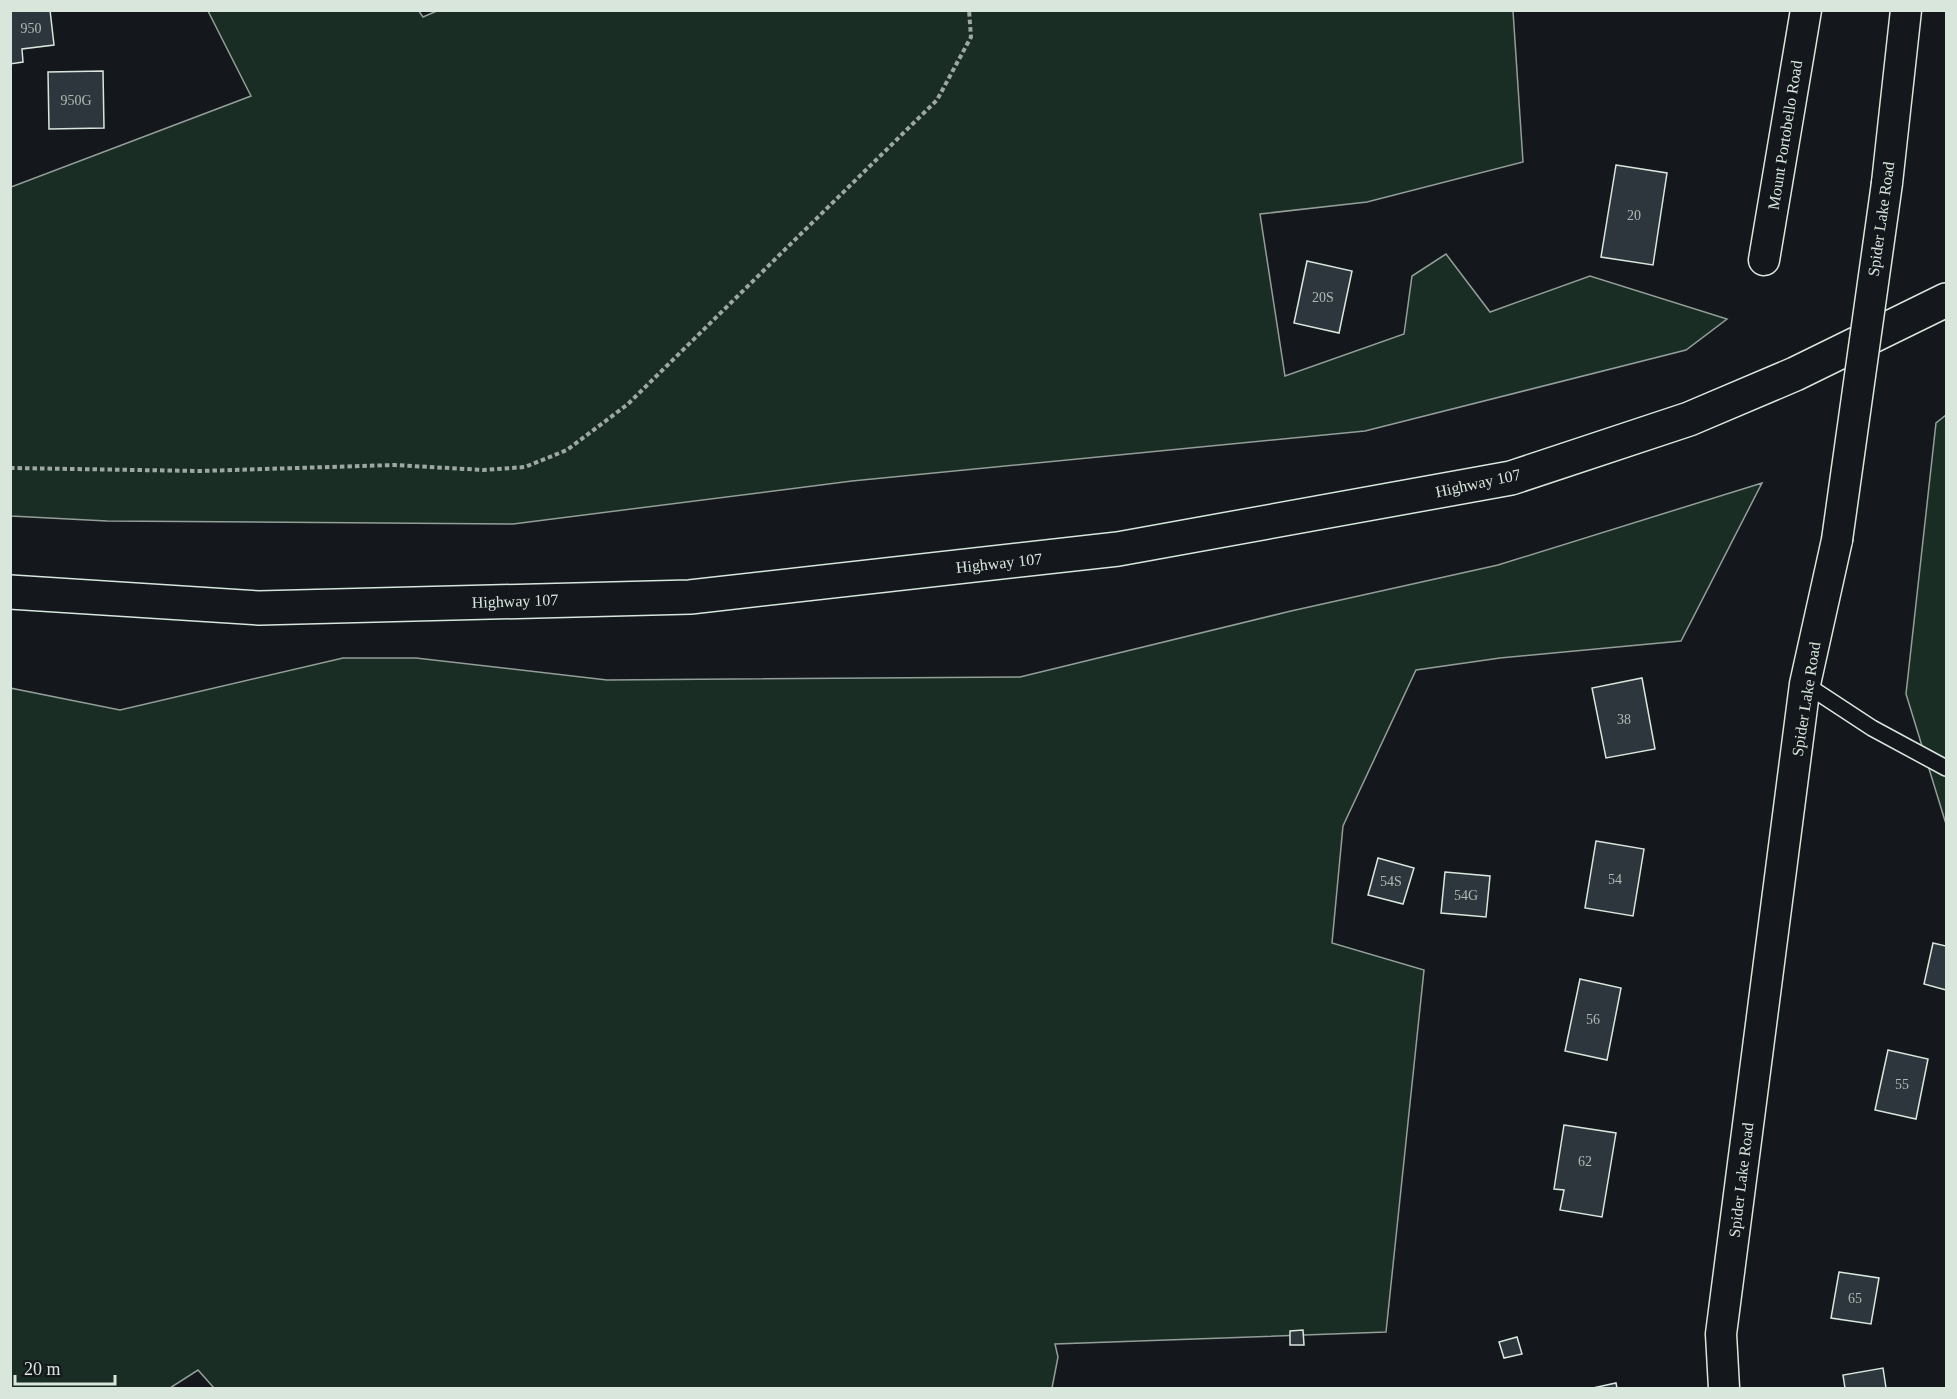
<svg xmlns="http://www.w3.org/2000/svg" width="1957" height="1399" font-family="'Times New Roman',serif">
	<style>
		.green { fill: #1a2d24; stroke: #939e99; stroke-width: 1.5 }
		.building { fill: #2c363c; stroke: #d8e6dc; stroke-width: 1.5 }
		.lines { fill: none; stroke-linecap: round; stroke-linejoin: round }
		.lane-casing { stroke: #d8e6dc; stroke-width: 18 }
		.street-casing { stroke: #d8e6dc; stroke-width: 33 }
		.highway-casing { stroke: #d8e6dc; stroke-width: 36 }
		.path { stroke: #9da8a2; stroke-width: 4; stroke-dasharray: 4.5 3; stroke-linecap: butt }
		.lane { stroke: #14181c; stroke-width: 15 }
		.street { stroke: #14181c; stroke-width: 30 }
		.highway { stroke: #14181c; stroke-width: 33 }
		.street-bridge-casing { stroke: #d8e6dc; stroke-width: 33; stroke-linecap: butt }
		.street-bridge { stroke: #14181c; stroke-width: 30 }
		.labels { text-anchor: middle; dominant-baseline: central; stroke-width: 4.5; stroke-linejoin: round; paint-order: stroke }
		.number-label { font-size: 14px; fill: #adbab4 }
		.street-label { font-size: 16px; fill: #d8e6dc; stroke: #14181c }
	</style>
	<rect width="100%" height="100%" fill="#14181c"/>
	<g class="green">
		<polygon points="418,10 423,17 439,10 1513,11 1523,162 1367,202 1260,214 1285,376 1404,334 1412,276 1446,254 1490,312 1590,276 1727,319 1686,350 1365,431 852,481 513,524 107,521 11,516 11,187 251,96 208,11"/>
		<polygon points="1946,415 1946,824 1906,694 1936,423"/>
		<polygon points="1762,483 1681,641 1500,658 1416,670 1343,826 1332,943 1424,970 1386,1332 1055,1344 1058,1357 1052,1388 214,1388 198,1370 170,1388 11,1388 10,688 120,710 343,658 416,658 607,680 1020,677 1291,611 1498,565"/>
	</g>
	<g class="building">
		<polygon points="10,10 50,10 54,45 22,49 23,62 10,64"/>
		<polygon points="103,71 104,128 49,129 48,72"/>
		<polygon points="1616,165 1667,173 1653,265 1601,257"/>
		<polygon points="1307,261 1352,271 1339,333 1294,323"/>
		<polygon points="1642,678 1655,749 1606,758 1592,688"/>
		<polygon points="1596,841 1644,849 1633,916 1585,908"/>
		<polygon points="1378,858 1414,868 1403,904 1368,895"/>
		<polygon points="1445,872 1490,876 1486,917 1441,913"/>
		<polygon points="1933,943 1946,946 1946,990 1924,984"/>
		<polygon points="1580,979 1621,988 1607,1060 1565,1051"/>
		<polygon points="1888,1050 1928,1059 1916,1119 1875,1110"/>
		<polygon points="1564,1125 1616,1133 1602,1217 1560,1210 1564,1190 1554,1189"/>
		<polygon points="1839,1272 1879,1278 1871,1324 1831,1318"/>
		<polygon points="1303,1330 1304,1345 1290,1345 1290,1331"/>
		<polygon points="1517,1337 1522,1354 1504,1358 1499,1342"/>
		<polygon points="1883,1368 1886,1388 1845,1388 1843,1375"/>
		<polygon points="1616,1383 1617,1388 1593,1388"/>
	</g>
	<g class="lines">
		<g class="lane-casing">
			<polyline id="lane" points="1805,684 1872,728 1946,768"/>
		</g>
		<g class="street-casing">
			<g id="street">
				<polyline points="1887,183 1906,10"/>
				<polyline points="1764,260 1806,10"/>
				<polyline points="1724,1388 1721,1334 1805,684 1837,540"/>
			</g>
		</g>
		<g class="highway-casing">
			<polyline id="highway" points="10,592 259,608 690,597 1118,549 1511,478 1689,419 1795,374 1946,300"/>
		</g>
		<polyline class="path" points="10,468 200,471 394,465 483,470 525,467 567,450 628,404 937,100 971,37 969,10"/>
		<use href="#lane" class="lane"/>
		<use href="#street" class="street"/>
		<use href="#highway" class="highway"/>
		<g class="street-bridge-casing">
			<polyline id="street-bridge" points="1837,540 1887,183"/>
		</g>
		<use href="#street-bridge" class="street-bridge"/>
	</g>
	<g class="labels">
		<g class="number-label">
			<text x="31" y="28">950</text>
			<text x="76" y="100">950G</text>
			<text x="1634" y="215">20</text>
			<text x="1323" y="297">20S</text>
			<text x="1624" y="719">38</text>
			<text x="1615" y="879">54</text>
			<text x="1391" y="881">54S</text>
			<text x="1466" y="895">54G</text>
			<text x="1593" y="1019">56</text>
			<text x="1902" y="1084">55</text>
			<text x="1585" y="1161">62</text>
			<text x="1855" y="1298">65</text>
		</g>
		<g class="street-label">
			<text transform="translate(1785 135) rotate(-81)">Mount Portobello Road</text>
			<text transform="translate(1881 219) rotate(-82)">Spider Lake Road</text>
			<text transform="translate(1478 483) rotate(-12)">Highway 107</text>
			<text transform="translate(999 563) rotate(-6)">Highway 107</text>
			<text transform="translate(515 601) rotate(-2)">Highway 107</text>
			<text transform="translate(1806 699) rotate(-81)">Spider Lake Road</text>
			<text transform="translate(1741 1180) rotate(-83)">Spider Lake Road</text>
		</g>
	</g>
	<rect width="1957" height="1399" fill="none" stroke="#d8e6dc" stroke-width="24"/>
	<path d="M15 1375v9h100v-9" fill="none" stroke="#d8e6dc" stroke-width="3"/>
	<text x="24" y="1375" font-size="18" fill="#d8e6dc" stroke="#14181c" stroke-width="4.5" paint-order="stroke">20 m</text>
</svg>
